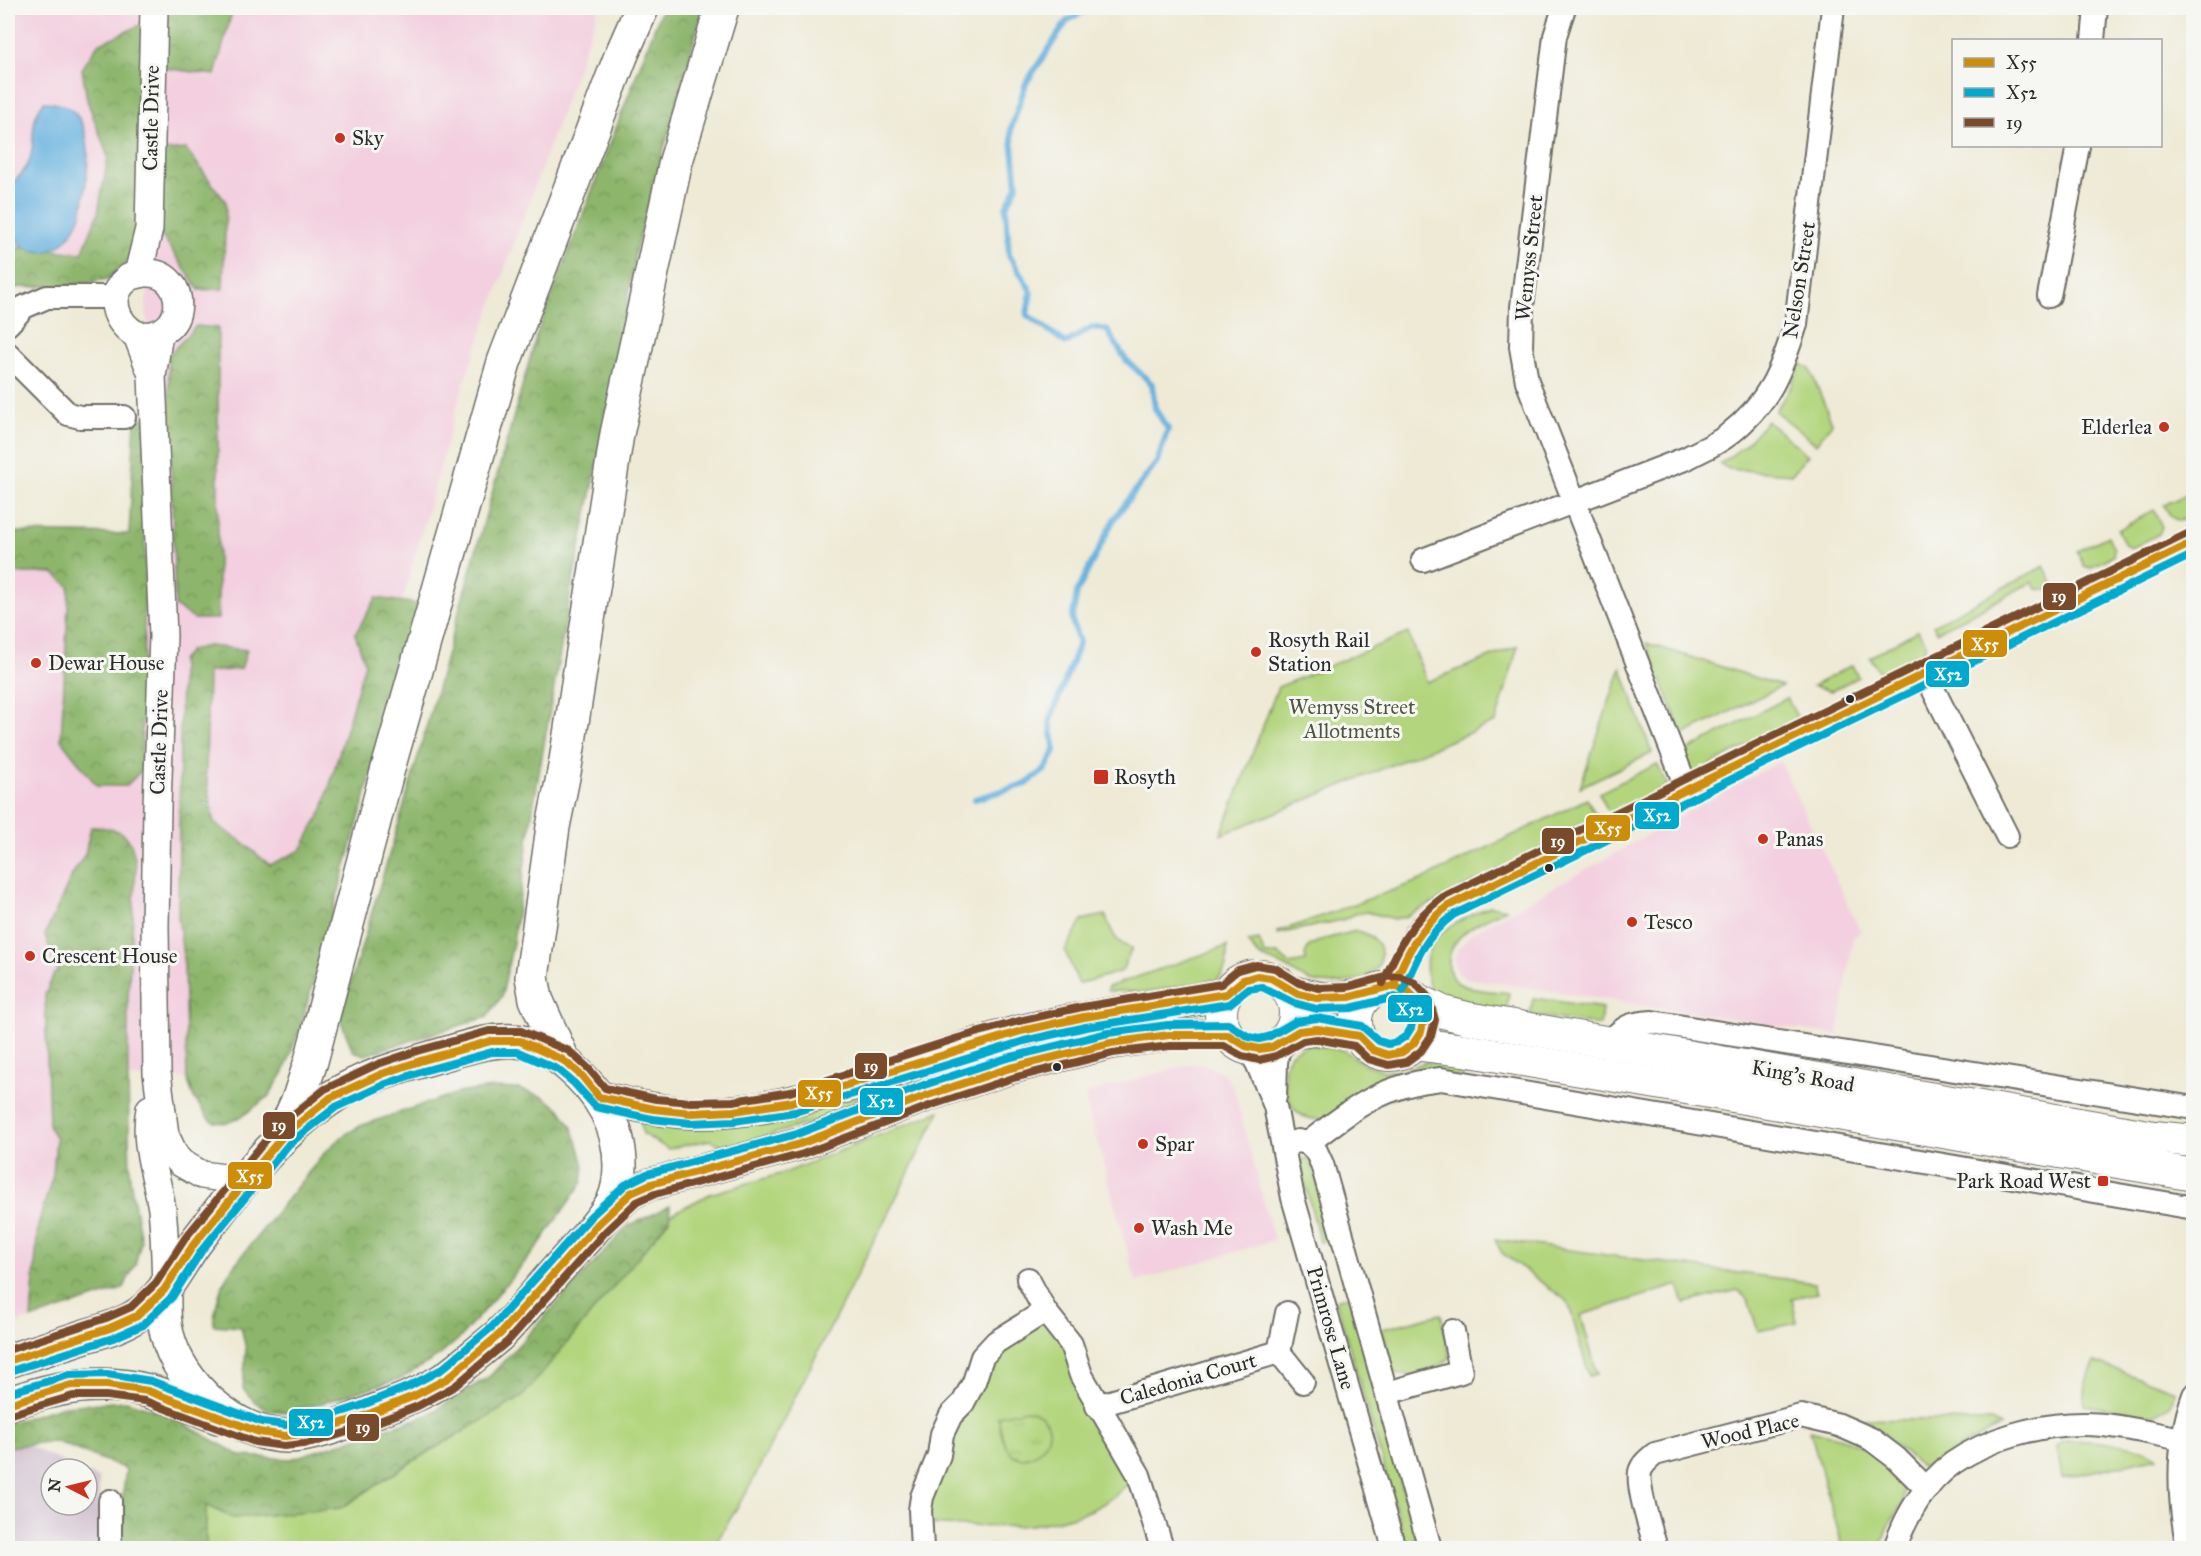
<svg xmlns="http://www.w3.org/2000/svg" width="2201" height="1556" font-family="'IM FELL Great Primer',serif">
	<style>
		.built { fill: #f3cfdf }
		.industrial { fill: #cfbdce }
		.green { fill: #b2d57d; stroke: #6e8054; stroke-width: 1.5 }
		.forest { fill: url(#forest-crowns); stroke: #5c704c; stroke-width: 1.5 }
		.park { fill: url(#park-tufts); stroke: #6e8054; stroke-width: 1.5 }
		.water { fill: #68b2e0; stroke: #4a6e86; stroke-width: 1.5 }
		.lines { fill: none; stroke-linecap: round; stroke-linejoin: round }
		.stream { stroke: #68b2e0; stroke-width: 6 }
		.minor-casing { stroke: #6f6e67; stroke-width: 26 }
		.tertiary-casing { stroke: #6f6e67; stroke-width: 30 }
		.secondary-casing { stroke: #6f6e67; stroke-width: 34 }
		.primary-casing { stroke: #6f6e67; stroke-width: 36 }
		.motorway-casing { stroke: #6f6e67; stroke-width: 36 }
		.minor { stroke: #fff; stroke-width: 22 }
		.tertiary { stroke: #fff; stroke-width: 27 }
		.secondary { stroke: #fff; stroke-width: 32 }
		.primary { stroke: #fff; stroke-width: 33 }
		.motorway { stroke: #fff; stroke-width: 33 }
		.bus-1-casing { stroke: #f6f6f2; stroke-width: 12 }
		.bus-2-casing { stroke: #f6f6f2; stroke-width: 12 }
		.bus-3-casing { stroke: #f6f6f2; stroke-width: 12 }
		.bus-1 { stroke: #ce8d09; stroke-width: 8 }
		.bus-2 { stroke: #00a9ce; stroke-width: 8 }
		.bus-3 { stroke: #7a4b2a; stroke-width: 8 }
		.poi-dot { fill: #c8321e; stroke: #f6f6f2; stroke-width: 2 }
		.bus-dot { fill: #2b2b2b; stroke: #f6f6f2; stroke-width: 2 }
		.labels { text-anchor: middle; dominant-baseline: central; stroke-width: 6; stroke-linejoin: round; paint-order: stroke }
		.street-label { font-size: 21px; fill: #2b2b2b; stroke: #f6f6f2 }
		.poi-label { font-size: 21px; fill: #2b2b2b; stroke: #f6f6f2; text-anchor: start }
		.park-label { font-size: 21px; fill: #4d5640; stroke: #f6f6f2 }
		.line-badge { stroke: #f6f6f2; stroke-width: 2 }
		.badge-label { font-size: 16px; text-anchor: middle; font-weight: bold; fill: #fff }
	</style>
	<defs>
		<pattern id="forest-crowns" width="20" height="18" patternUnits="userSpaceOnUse" patternTransform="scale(1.5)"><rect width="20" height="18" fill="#8db66c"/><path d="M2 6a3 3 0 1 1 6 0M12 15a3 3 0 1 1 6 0" fill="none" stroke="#739459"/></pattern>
		<pattern id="park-tufts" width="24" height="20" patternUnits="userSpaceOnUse" patternTransform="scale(1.5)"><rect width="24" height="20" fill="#b2d57d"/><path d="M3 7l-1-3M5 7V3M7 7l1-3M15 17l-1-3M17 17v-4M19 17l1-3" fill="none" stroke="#99b76c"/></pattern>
	</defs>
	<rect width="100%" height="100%" fill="#f6f6f2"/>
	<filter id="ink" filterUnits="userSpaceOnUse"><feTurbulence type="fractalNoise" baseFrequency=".0167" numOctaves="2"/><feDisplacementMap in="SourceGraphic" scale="12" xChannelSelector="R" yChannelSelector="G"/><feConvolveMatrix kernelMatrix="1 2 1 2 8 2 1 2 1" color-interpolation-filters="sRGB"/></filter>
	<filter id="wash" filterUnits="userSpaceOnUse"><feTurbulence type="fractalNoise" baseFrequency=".008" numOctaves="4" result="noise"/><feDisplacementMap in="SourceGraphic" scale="24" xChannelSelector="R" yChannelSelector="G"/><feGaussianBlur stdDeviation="1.35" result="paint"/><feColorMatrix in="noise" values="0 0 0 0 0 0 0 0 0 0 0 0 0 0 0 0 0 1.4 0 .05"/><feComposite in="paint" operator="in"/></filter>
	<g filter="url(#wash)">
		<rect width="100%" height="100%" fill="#eeead6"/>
		<g class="built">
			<polygon points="8,8 599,8 463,385 278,1045 227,1123 214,1122 208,1118 194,1098 187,1078 128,1078 130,1179 141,1241 135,1265 123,1289 8,1326 8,570 169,572 146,306 148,289 128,245 82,253 8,246"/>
			<polygon points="1780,761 1861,932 1853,938 1838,1035 1466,978 1456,971 1454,960 1458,949 1472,933"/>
			<polygon points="1193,1063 1207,1065 1223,1073 1233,1086 1274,1240 1136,1282 1084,1094"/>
		</g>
		<polygon class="industrial" points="8,1436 78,1469 51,1469 51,1505 87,1505 87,1473 99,1479 99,1548 8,1548"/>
		<g class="green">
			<polygon points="1800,363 1810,369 1832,423 1816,444 1775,411 1792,386"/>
			<polygon points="1767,421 1808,455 1792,474 1729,469 1720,464 1745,445"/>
			<polygon points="2193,491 2193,517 2179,521 2171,517 2164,505"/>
			<polygon points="2154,510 2162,527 2159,534 2132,548 2125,545 2118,530"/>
			<polygon points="2108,536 2114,549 2113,556 2090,568 2084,566 2077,551"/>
			<polygon points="2044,566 2053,583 2053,587 2048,590 2036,589 2032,582 1937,632 1933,625"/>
			<polygon points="1918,630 1926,644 1924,651 1884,674 1879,672 1870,657"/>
			<polygon points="1408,633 1427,682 1518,646 1496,722 1221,835 1278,687"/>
			<polygon points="1646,643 1782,686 1683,735"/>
			<polygon points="1852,665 1858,677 1831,691 1813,686"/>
			<polygon points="1621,667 1652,753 1580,787"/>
			<polygon points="1787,698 1798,719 1695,773 1688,769 1680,754"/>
			<polygon points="1657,764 1668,786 1610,815 1599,793"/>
			<polygon points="1587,799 1599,820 1405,917 1394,919 1367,912 1355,914 1342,920 1277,934 1277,932 1421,880"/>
			<path d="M1490 906 1506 909C1482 921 1445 935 1449 968 1450 975 1452 980 1458 983 1472 991 1493 991 1509 993L1506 1011 1452 1002 1430 989C1414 936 1451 926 1490 906Z"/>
			<path d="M1105 915C1111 929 1115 945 1132 948L1122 971 1079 984 1065 951 1082 920Z"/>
			<path d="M1356 931C1371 933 1387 947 1379 964 1370 983 1332 986 1315 982 1303 980 1295 972 1286 967 1269 959 1259 961 1248 942L1259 940 1265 955 1278 954 1289 964 1306 961 1305 954 1309 946 1321 940Z"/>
			<path d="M1227 946C1227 960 1228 970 1217 980L1147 992 1108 991V987Z"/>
			<polygon points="1533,998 1602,1008 1600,1025 1530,1015"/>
			<path d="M1311 1045 1343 1050 1364 1064 1385 1071H1398L1426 1062 1466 1064 1465 1074 1327 1119C1299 1122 1288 1108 1285 1082 1284 1072 1284 1063 1290 1055 1295 1049 1303 1047 1311 1045Z"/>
			<polygon points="860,1097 863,1106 729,1148 710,1140 668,1149 643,1134 639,1113"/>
			<polygon points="940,1111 751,1484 713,1548 206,1548 205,1505 233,1518 341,1508 410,1463 669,1220 669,1215 710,1194 787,1172"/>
			<polygon points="1305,1158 1310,1159 1334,1238 1320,1242 1301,1168 1301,1163"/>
			<polygon points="1495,1240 1814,1283 1817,1293 1792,1298 1797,1323 1758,1331 1748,1300 1738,1290 1684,1303 1678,1285 1581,1315 1597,1374 1589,1376 1568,1302 1502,1253"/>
			<polygon points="1349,1296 1419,1548 1407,1548 1336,1300"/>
			<path d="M1045 1311 1139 1475C1126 1485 1113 1499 1099 1506 1046 1533 977 1527 921 1524L982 1357Z"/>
			<path d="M1441 1314 1450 1357C1441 1369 1404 1382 1393 1371L1382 1329Z"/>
			<polygon points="2095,1362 2175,1391 2171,1404 2153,1416 2084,1405 2086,1381"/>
			<polygon points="1856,1419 1991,1421 2000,1426 1973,1440 1931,1467 1921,1467 1882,1434"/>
			<polygon points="1810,1430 1842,1438 1870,1451 1889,1466 1904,1487 1904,1502 1887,1528 1880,1548 1843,1548"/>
			<path d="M2064 1440C2084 1440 2145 1444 2158 1457L2062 1478 2057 1447Z"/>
		</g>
		<g class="forest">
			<polygon points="166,8 233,8 215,75 164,68"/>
			<polygon points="662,8 703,8 636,249 612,394 570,595 533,808 513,942 502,996 487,1017 365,1055 353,1051 340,1019 408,792 536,337"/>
			<polygon points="154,19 134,257 107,279 75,285 8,288 8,246 82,253 98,213 108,157 87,100 82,69 98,44"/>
			<polygon points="186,149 226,202 223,289 199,290 159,232 162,151"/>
			<polygon points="196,326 218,328 218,619 194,619 175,606 168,356"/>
			<polygon points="145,418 145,585 141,771 126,786 97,786 61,740 69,586 53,573 8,573 8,532 129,534 135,419"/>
			<polygon points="376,598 419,604 302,1022 284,1072 268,1097 241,1117 227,1123 214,1122 208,1118 194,1098 187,1078 184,966 178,915 181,661 190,650 209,646 247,650 241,669 208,672 206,774 214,823 241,841 270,865 301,850 323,809 365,663 355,634"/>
			<path d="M91 827C124 827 133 835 136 868L128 999V1078L130 1179 141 1241 135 1265 123 1289 31 1319 38 1225 53 1175 56 1138 49 1127 45 995 54 974 58 971 45 935 72 875 85 854Z"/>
			<path d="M492 1088 519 1089 543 1097 559 1108 571 1125 579 1147 584 1166 582 1183 536 1249 461 1337 439 1356 402 1378 312 1406 285 1412 267 1410 255 1402 243 1389 246 1349 241 1327 213 1325C216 1303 220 1286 232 1268L325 1152 341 1137 360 1126 457 1093Z"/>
			<polygon points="670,1206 669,1220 522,1397 410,1463 341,1508 233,1518 206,1505 206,1548 124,1548 122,1501 126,1469 55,1441 8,1447 8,1423 64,1406 126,1401 167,1414 241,1456 291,1459 428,1415 490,1376 628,1226"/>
		</g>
		<path class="park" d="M1026 1410C1080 1420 1025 1486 1005 1444 1001 1436 1000 1425 998 1416Z"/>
		<path class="water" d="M44 102C55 103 66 104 74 112 95 134 87 172 84 198 83 205 82 214 79 220 62 256 34 263 8 232V186C50 156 20 130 44 102Z"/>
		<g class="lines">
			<polyline class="stream" points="975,799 1026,784 1045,770 1055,751 1050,721 1079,643 1072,620 1077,592 1114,519 1157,462 1168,429 1155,409 1152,384 1126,360 1107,330 1092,327 1066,343 1027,315 1031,291 1009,255 1006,207 1017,186 1011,129 1026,83 1067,21 1090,8"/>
		</g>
	</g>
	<g filter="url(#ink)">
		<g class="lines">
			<g class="minor-casing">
				<g id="minor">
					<polyline points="1564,8 1555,36 1522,307 1521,347 1527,381 1687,789"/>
					<polyline points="2093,40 2096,8"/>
					<polyline points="2049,296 2078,146"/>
					<polyline points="8,324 24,307 47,297 116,297"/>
					<polyline points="8,354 68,414 80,417 124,417"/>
					<path d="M1423 560 1687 458C1700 451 1717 444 1728 435 1769 403 1781 372 1796 324L1833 8"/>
					<polyline points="1925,673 2007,836"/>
					<path d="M1609 1042C1624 1027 1630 1023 1652 1022L2194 1108"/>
					<polyline points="1248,1048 1257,1063 1275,1106 1293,1198 1394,1548"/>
					<polyline points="1275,1096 1276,1062 1280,1043"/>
					<polyline points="1308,1143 1316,1151 1322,1164 1430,1548"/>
					<path d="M1283 1145 1298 1141 1308 1143C1354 1108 1382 1085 1441 1079L2194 1208"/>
					<polyline points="1028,1279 1045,1311 1071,1344 1081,1375 1139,1475 1162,1548"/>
					<polyline points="1287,1313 1279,1352 1303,1382"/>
					<polyline points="1387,1393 1461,1372 1453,1331"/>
					<polyline points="1097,1406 1279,1352"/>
					<polyline points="110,1501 110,1548"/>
					<polyline points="922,1548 920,1510 922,1497 939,1455 942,1434 951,1415 963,1403 974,1382 982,1357 996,1342 1045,1311"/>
					<path d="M1656 1548C1651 1531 1637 1488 1640 1472 1642 1464 1649 1459 1655 1454L1801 1416 1839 1425 1871 1439 1896 1458 1927 1489"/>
					<path d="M1895 1548C1905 1517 1925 1483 1953 1463 1989 1438 2039 1424 2083 1424 2116 1424 2149 1433 2182 1439"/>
					<path d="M2188 1548C2178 1498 2176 1444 2194 1395"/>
				</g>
			</g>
			<g class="tertiary-casing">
				<g id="tertiary">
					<polyline points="138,274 149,229 154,8"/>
					<polyline points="159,334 152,376 163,636 157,806 155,927 157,1073 165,1135 175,1156 181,1163 202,1175 224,1178 238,1176 257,1167"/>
					<path d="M137 335C191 342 189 270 145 273 139 274 132 275 127 279 105 296 116 324 137 335L151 372"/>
					<path d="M1393 987C1408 951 1415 928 1448 906L2194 542"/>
					<path d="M150 1109C143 1144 157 1176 162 1209 165 1235 165 1262 166 1288"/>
				</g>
			</g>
			<g class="secondary-casing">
				<g id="secondary">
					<circle cx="1258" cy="1013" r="37"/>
					<circle cx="1390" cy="1021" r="34"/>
					<path d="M1287 990C1320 1001 1335 1000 1369 994"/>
					<polyline points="1416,999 1443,1012 1467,1018 2154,1137 2194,1141"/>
					<path d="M1287 1036C1315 1026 1331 1030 1359 1036"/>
					<polyline points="1414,1044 1464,1050 2194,1175"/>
					<path d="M599 1097C630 1104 661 1112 693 1113 807 1115 912 1058 1021 1031 1088 1014 1158 1007 1226 994"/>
					<polyline points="603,1219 631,1193 651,1184 800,1144 928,1095 1010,1068 1111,1043 1169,1035 1228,1035"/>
				</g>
			</g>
			<g class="primary-casing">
				<g id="primary">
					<path d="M8 1361C33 1353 59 1345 85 1336 103 1331 123 1325 139 1314 166 1295 178 1265 198 1239 236 1190 275 1135 328 1100 362 1076 411 1064 451 1052 496 1038 530 1032 568 1065 599 1091 620 1125 620 1166 620 1178 618 1191 613 1202 598 1227 576 1248 557 1270 537 1292 519 1316 498 1336 485 1347 471 1358 458 1369 436 1388 407 1399 380 1409 352 1420 319 1435 289 1436 235 1437 179 1384 167 1334 163 1320 164 1305 164 1290"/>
					<path d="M8 1404C53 1387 101 1378 148 1391 172 1397 195 1408 218 1417"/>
				</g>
			</g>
			<g class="motorway-casing">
				<g id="motorway">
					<polyline points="563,1060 536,999 532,977 553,827 565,767 617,434 676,161 722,8"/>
					<polyline points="282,1137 299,1098 311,1061 387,772 504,362 621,56 642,8"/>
				</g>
			</g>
			<use href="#minor" class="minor"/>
			<use href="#tertiary" class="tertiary"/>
			<use href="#secondary" class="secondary"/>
			<use href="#primary" class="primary"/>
			<use href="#motorway" class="motorway"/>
			<g class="bus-1-casing">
				<g id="bus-1">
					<path d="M1393 987C1406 954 1419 928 1448 906L2194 542"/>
					<polyline points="8,1361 110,1328 137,1316 164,1290 194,1244 282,1137 330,1098 382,1074 420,1061 491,1041 520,1041 563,1060 582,1076 599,1097 654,1109 692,1113 734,1111 792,1102 1021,1031 1084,1017 1226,994 1243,980 1257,976 1271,978 1298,994 1317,998 1350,997 1387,987 1397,987 1409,992 1421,1004 1424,1018 1421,1032 1413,1044 1402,1052 1388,1055 1373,1050 1359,1036 1317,1029 1299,1031 1272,1047 1259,1049 1246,1046 1228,1035 1169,1035 1111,1043 1010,1068 928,1095 800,1144 651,1184 631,1193 598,1224 500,1334 448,1378 414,1396 364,1416 310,1433 285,1436 259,1432 148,1391 107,1385 71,1385 8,1404"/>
				</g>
			</g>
			<g class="bus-2-casing">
				<g id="bus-2">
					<path d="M1403 991C1415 961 1426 935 1453 915L2194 554"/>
					<polyline points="8,1393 69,1375 107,1374 151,1381 262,1422 285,1425 308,1423 360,1406 410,1386 442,1369 493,1326 591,1216 625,1185 647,1174 797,1134 924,1085 1007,1058 1108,1033 1168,1025 1228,1024 1249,1037 1259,1039 1268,1037 1296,1021 1317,1018 1362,1026 1379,1041 1388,1044 1397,1042 1406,1036 1411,1028 1413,1019 1411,1010 1403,1000 1395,997 1351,1008 1317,1009 1294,1003 1262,987 1248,989 1229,1004 1086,1027 1024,1041 795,1112 734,1121 691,1123 652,1119 596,1107 574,1083 557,1069 518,1052 492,1052 423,1071 386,1084 336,1107 289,1144 202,1250 172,1297 143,1325 113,1338 11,1371"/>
				</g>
			</g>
			<g class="bus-3-casing">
				<g id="bus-3">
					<path d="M1383 983C1398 948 1411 920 1443 897L2189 533"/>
					<polyline points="8,1350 106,1318 131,1307 156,1283 186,1237 275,1129 325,1089 378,1064 417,1051 489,1031 521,1031 569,1051 589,1069 605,1088 656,1099 692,1102 733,1101 790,1092 958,1038 1019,1021 1082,1007 1221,984 1238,970 1256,965 1275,968 1299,983 1319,988 1348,987 1385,977 1399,976 1415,983 1429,998 1435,1020 1431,1036 1421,1051 1406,1062 1389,1065 1368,1059 1354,1046 1317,1039 1303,1041 1276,1056 1259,1060 1242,1056 1224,1046 1170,1046 1113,1053 1013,1078 932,1105 803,1154 655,1194 637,1202 606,1231 508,1341 455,1386 418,1406 367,1426 312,1443 284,1446 255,1442 145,1401 106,1396 73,1396 11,1414"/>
				</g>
			</g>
			<use href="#bus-1" class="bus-1"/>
			<use href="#bus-2" class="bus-2"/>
			<use href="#bus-3" class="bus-3"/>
		</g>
	</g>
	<g class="poi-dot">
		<circle cx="340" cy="138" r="6"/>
		<circle cx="2164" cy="427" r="6"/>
		<circle cx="1256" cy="652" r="6"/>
		<circle cx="36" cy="663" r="6"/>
		<rect x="1093" y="769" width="16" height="16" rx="3"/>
		<circle cx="1763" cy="839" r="6"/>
		<circle cx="1632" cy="922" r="6"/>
		<circle cx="30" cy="956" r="6"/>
		<circle cx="1143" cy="1144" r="6"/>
		<rect x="2097" y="1175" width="12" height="12" rx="3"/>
		<circle cx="1139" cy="1228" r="6"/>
	</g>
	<g class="bus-dot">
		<circle cx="1850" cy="699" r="5"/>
		<circle cx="1549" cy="868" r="5"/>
		<circle cx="1057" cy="1067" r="5"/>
	</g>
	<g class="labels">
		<g class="street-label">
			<text transform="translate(151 118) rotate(-89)">Castle Drive</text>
			<text transform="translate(1529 258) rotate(-84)">Wemyss Street</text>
			<text transform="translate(1799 280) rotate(-81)">Nelson Street</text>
			<text transform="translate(159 742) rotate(-88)">Castle Drive</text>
			<text transform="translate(1803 1076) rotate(10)">King's Road</text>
			<text transform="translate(1331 1328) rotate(74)">Primrose Lane</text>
			<text transform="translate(1188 1379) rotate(-16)">Caledonia Court</text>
			<text transform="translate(1750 1431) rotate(-13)">Wood Place</text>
		</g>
		<g class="poi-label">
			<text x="352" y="138">Sky</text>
			<text x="2152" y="427" text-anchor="end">Elderlea</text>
			<text x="1268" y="640">Rosyth Rail<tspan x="1268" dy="24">Station</tspan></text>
			<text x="48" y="663">Dewar House</text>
			<text x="1114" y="777">Rosyth</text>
			<text x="1775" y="839">Panas</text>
			<text x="1644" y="922">Tesco</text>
			<text x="42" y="956">Crescent House</text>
			<text x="1155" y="1144">Spar</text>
			<text x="2091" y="1181" text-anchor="end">Park Road West</text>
			<text x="1151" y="1228">Wash Me</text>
		</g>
		<g class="park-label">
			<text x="1352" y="707">Wemyss Street<tspan x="1352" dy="24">Allotments</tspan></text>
		</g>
	</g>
	<g class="line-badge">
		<rect x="2042" y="582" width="35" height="29" rx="6" fill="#7a4b2a"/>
		<rect x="1962" y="629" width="46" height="29" rx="6" fill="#ce8d09"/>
		<rect x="1925" y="660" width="45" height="28" rx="6" fill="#00a9ce"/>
		<rect x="1634" y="801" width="46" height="29" rx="6" fill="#00a9ce"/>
		<rect x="1585" y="814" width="46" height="28" rx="6" fill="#ce8d09"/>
		<rect x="1541" y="827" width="34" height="28" rx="6" fill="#7a4b2a"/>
		<rect x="1387" y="994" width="46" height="29" rx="6" fill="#00a9ce"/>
		<rect x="854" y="1052" width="34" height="28" rx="6" fill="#7a4b2a"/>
		<rect x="797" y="1079" width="45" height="29" rx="6" fill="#ce8d09"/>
		<rect x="859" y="1087" width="45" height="29" rx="6" fill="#00a9ce"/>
		<rect x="262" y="1111" width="34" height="29" rx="6" fill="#7a4b2a"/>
		<rect x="227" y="1161" width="46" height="29" rx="6" fill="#ce8d09"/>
		<rect x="288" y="1408" width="46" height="29" rx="6" fill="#00a9ce"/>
		<rect x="346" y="1413" width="34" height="29" rx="6" fill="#7a4b2a"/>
	</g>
	<g class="badge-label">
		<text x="2059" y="602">19</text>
		<text x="1985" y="650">X55</text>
		<text x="1948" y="680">X52</text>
		<text x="1657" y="821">X52</text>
		<text x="1608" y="834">X55</text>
		<text x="1558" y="847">19</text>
		<text x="1410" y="1015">X52</text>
		<text x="871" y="1072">19</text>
		<text x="819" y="1099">X55</text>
		<text x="881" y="1107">X52</text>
		<text x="279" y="1131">19</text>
		<text x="250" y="1182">X55</text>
		<text x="311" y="1428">X52</text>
		<text x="363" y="1433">19</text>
	</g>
	<rect width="2201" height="1556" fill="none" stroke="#f6f6f2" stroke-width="30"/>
	<rect x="1952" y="39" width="210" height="108" fill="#f6f6f2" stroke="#a5a5a2" stroke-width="1.5"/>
	<rect x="1964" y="58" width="30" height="9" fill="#ce8d09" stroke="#a5a5a2" stroke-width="1.5"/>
	<text x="2006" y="69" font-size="18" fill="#2b2b2b">X55</text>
	<rect x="1964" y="88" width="30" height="9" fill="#00a9ce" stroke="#a5a5a2" stroke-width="1.5"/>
	<text x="2006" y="99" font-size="18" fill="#2b2b2b">X52</text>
	<rect x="1964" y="118" width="30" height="9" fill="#7a4b2a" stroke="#a5a5a2" stroke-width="1.5"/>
	<text x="2006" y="129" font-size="18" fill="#2b2b2b">19</text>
	<g transform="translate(69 1487) rotate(277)"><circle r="28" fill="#f6f6f2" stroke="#a5a5a2" stroke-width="1.5"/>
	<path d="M0-4.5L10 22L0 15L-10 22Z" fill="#c8321e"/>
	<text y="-9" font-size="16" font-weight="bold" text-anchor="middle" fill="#2b2b2b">N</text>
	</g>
</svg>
